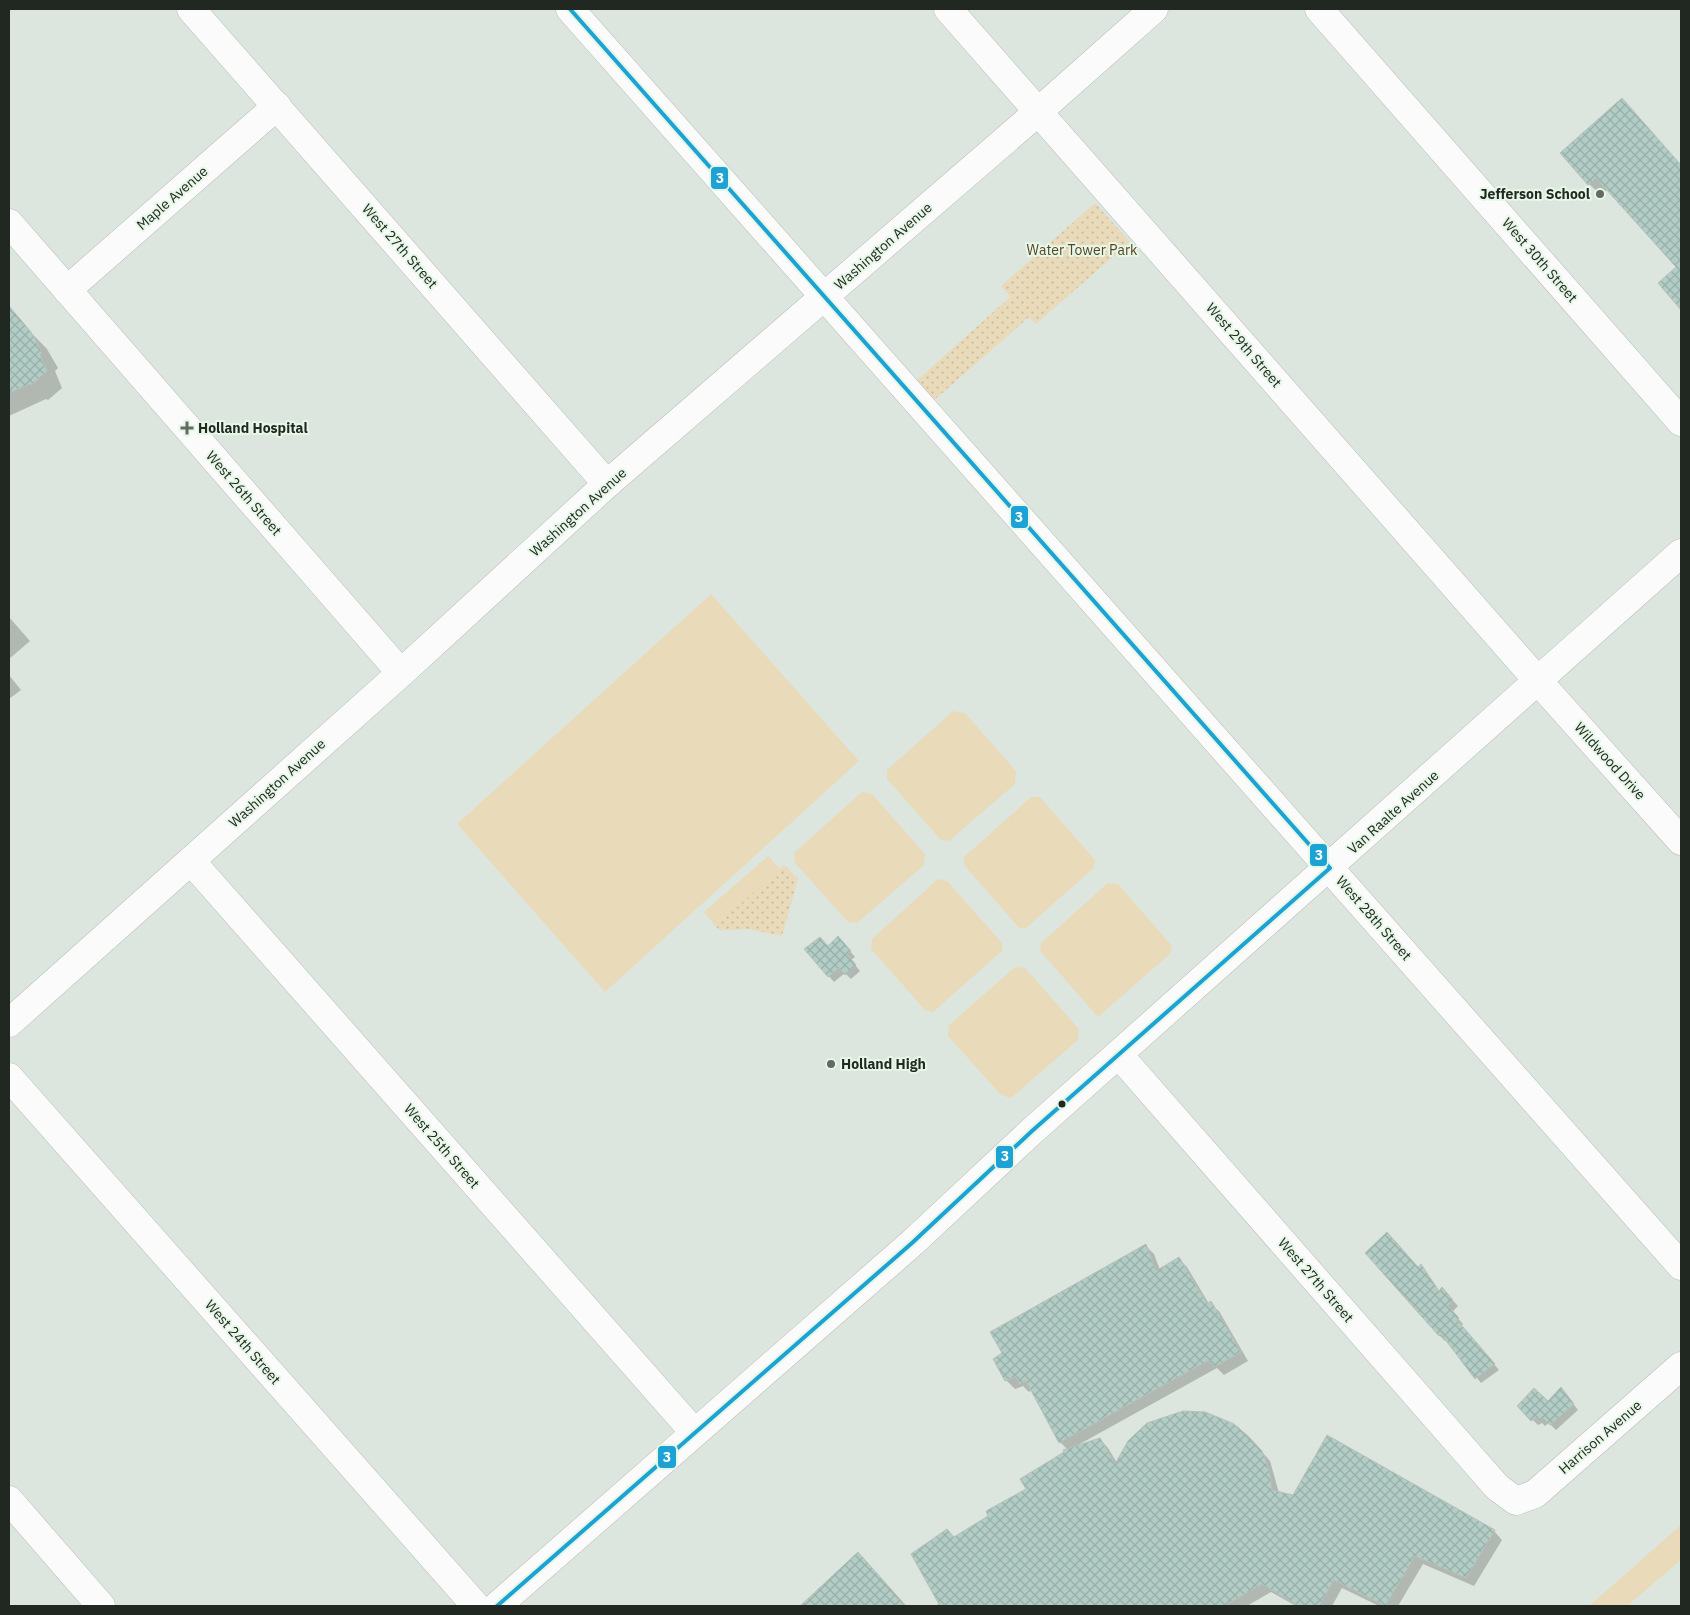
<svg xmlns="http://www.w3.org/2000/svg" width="1690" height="1615" font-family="'IBM Plex Sans',sans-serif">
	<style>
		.grass { fill: url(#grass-dots) }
		.pitch { fill: #e9daba }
		.shadow { fill: #0003 }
		.building { fill: url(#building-cross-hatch); stroke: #b8c0bb }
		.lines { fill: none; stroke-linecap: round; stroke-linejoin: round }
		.minor-casing { stroke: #b8beb8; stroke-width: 29 }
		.minor { stroke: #fafbfa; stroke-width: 28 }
		.bus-1-casing { stroke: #e6f7e7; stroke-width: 8 }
		.bus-1 { stroke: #1ca2d5; stroke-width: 4 }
		.poi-dot { fill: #636a63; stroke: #e6f7e7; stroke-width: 2 }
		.bus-dot { fill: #212721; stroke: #e6f7e7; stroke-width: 2 }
		.labels { text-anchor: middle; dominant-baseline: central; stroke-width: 4; stroke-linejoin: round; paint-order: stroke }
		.poi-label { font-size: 14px; font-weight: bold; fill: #212721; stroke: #e6f7e7; text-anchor: start }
		.street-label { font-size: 14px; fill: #212721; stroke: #e6f7e7 }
		.park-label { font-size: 14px; fill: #594421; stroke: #e6f7e7 }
		.line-badge { stroke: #e6f7e7; stroke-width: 2 }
		.badge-label { font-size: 14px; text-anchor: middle; font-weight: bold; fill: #fff }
	</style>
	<defs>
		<pattern id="grass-dots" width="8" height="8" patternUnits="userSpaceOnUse" patternTransform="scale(1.25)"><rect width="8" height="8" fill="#e9daba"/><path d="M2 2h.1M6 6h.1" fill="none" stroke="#c8bba0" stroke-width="1.8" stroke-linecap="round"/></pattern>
		<pattern id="building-cross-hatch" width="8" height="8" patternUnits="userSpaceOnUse" patternTransform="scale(1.25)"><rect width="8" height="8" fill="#b1cdc5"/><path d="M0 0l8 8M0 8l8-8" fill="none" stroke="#98b0a9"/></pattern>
	</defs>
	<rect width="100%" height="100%" fill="#dde6de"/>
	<g class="grass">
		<polygon points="1095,203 1130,242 1036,324 1029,317 931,403 914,383 1010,297 1001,286"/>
		<polygon points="784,865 798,879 782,936 747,929 720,930 715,926"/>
	</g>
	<g class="pitch">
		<polygon points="711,594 859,761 605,992 457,824"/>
		<polygon points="953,711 965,713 1016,771 1015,784 949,841 941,840 887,779 887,770"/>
		<polygon points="862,792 872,794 925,854 924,865 857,923 848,922 795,863 794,853"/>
		<polygon points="1031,797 1040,797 1095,860 1094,868 1026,928 1019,928 964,865 964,857"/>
		<polygon points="768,856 780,869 715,926 704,912"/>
		<polygon points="938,879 947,881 1002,943 1002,951 933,1012 925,1010 871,949 872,939"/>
		<polygon points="1108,883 1118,884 1172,946 1170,954 1098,1017 1040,951 1041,943"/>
		<polygon points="1015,967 1025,968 1079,1029 1078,1040 1011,1098 1001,1095 948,1036 949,1025"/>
		<polygon points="1681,1525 1681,1560 1627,1606 1589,1606"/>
	</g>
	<g class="shadow">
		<polygon points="1633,111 1681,166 1681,308 1659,283 1678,267 1608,189 1601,195 1589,184"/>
		<polygon points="9,310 47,349 58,368 55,371 62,388 48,400 46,399 9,416"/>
		<polygon points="9,617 30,641 9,659"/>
		<polygon points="9,675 21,690 9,699"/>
		<polygon points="843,943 855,957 851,960 860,971 851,979 845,973 834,982 806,950"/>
		<polygon points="1146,1246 1154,1254 1160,1270 1179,1259 1187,1267 1209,1304 1219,1311 1248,1361 1224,1375 1217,1368 1078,1445 1100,1439 1108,1448 1117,1463 1257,1446 1270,1461 1279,1493 1494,1531 1502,1540 1474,1586 1423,1564 1398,1606 1379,1606 1342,1588 1332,1606 1296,1606 1271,1592 1247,1606 936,1606 940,1602 954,1538 990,1517 1028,1489 1068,1450 1060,1442 1032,1390 1029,1392 1023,1386 1015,1389 1006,1380"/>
		<polygon points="1367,1253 1418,1268 1421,1266 1440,1292 1442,1289 1458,1306 1452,1312 1463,1324 1461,1326 1499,1370 1481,1383 1447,1339 1445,1341 1440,1336"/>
		<polygon points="1566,1394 1578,1410 1556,1430 1549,1423 1545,1426 1542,1423 1538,1425 1519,1406 1548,1403"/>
		<polygon points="858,1554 905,1606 802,1606"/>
	</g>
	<g class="building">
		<polygon points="1622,98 1681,165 1681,310 1658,283 1676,267 1596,178 1588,185 1560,153"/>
		<polygon points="9,306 31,332 42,352 40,354 47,371 31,385 30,384 9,393"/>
		<polygon points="838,936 851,951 847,954 856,965 845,975 839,968 828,977 804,949 820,937 828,946"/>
		<polygon points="1387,1232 1418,1267 1421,1264 1439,1291 1442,1287 1453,1300 1448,1306 1459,1318 1457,1320 1495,1364 1475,1379 1441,1334 1439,1336 1365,1253"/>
		<polygon points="1146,1244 1156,1271 1179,1257 1207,1304 1211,1301 1241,1352 1214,1367 1209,1360 1059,1443 1026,1381 1019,1384 1016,1377 1005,1381 993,1359 1002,1353 990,1332"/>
		<polygon points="1561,1387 1574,1404 1550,1425 1543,1418 1539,1422 1536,1418 1531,1421 1517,1406 1534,1388 1548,1401"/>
		<polygon points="1183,1411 1205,1412 1220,1418 1234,1424 1248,1436 1262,1451 1269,1470 1272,1490 1293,1495 1327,1435 1495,1530 1466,1578 1415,1556 1385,1606 1334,1580 1319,1606 1299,1606 1262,1584 1224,1606 940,1606 911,1554 947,1529 954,1537 988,1516 986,1511 1026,1489 1020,1479 1064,1452 1063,1450 1100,1438 1115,1464 1128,1441 1147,1423"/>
		<polygon points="858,1552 906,1606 800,1606"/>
	</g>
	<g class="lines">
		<g class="minor-casing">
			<g id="minor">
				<polyline points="191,9 607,484"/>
				<polyline points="570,9 1681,1266"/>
				<polyline points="948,9 1539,682 1681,841"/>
				<polyline points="1319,9 1681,422"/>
				<polyline points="9,223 401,673"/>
				<polyline points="67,290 277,106"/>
				<polyline points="191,861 694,1432"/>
				<polyline points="9,1023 401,673 607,484 1039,111 1154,9"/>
				<polyline points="1119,1055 1497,1487 1516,1501 1535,1494 1681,1366"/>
				<polyline points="9,1077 476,1606"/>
				<polyline points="9,1500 101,1606"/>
				<polyline points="497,1606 912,1243 1032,1131 1681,553"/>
			</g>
		</g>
		<use href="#minor" class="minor"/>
		<g class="bus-1-casing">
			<polyline id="bus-1" points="497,1606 912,1243 1032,1131 1330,868 570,9"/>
		</g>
		<use href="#bus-1" class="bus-1"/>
	</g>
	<g class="poi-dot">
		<circle cx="1600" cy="194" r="5"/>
		<path d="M184.5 420.5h5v5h5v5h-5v5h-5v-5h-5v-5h5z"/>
		<circle cx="831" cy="1064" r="5"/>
	</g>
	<circle class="bus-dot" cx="1062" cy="1104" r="4.5"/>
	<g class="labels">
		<g class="poi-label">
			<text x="1590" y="194" text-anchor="end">Jefferson School</text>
			<text x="198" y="428">Holland Hospital</text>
			<text x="841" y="1064">Holland High</text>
		</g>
		<g class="street-label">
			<text transform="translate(172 198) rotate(-41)">Maple Avenue</text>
			<text transform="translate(400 246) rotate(49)">West 27th Street</text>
			<text transform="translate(883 246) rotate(-41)">Washington Avenue</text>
			<text transform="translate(1540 260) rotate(49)">West 30th Street</text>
			<text transform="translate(1244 345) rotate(49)">West 29th Street</text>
			<text transform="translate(244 493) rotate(49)">West 26th Street</text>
			<text transform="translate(578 512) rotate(-42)">Washington Avenue</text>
			<text transform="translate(1610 761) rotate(48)">Wildwood Drive</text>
			<text transform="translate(277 783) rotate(-42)">Washington Avenue</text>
			<text transform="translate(1393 812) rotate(-42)">Van Raalte Avenue</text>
			<text transform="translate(1374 918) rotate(49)">West 28th Street</text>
			<text transform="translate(442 1146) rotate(49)">West 25th Street</text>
			<text transform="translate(1316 1280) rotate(49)">West 27th Street</text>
			<text transform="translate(243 1342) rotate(49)">West 24th Street</text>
			<text transform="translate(1600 1437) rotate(-41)">Harrison Avenue</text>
		</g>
		<g class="park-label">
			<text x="1082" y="250">Water Tower Park</text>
		</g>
	</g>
	<g class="line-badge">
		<rect x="710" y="166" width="19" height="24" rx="5" fill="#1ca2d5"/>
		<rect x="1010" y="505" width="19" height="24" rx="5" fill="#1ca2d5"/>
		<rect x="1309" y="843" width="19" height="24" rx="5" fill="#1ca2d5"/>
		<rect x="995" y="1145" width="19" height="24" rx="5" fill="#1ca2d5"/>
		<rect x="657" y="1445" width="20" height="24" rx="5" fill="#1ca2d5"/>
	</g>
	<g class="badge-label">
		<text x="720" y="183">3</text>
		<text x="1019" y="522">3</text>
		<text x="1319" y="860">3</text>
		<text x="1005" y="1161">3</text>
		<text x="667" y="1462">3</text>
	</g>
	<rect width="1690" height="1615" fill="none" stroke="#212721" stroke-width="20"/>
</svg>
